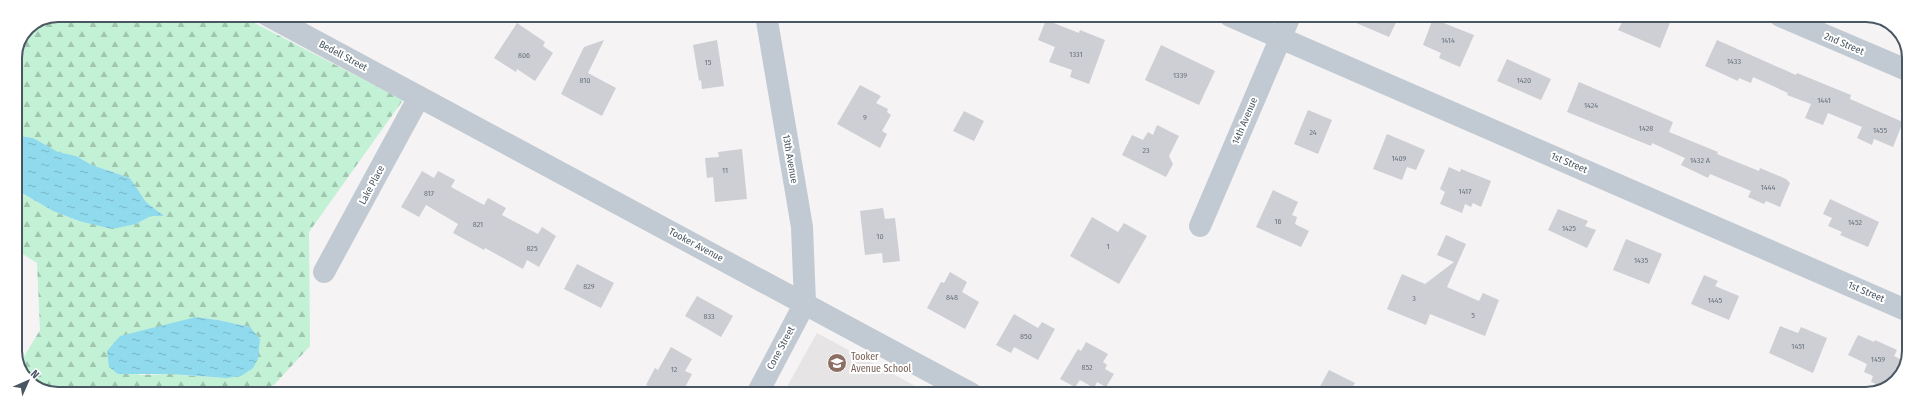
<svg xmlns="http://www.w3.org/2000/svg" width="1924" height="409" font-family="'Fira Sans Condensed',sans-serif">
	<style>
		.education { fill: #e6e4e5 }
		.forest { fill: url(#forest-firs); fill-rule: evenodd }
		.water { fill: url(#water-ripples) }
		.building { fill: #cdcfd5 }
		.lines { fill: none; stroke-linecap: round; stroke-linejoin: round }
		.minor { stroke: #c1cad2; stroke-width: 22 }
		.labels { text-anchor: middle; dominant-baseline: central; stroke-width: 4; stroke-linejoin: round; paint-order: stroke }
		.number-label { font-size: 8px; fill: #6b747e }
		.street-label { font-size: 10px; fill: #4a5661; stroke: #fff }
		.education-label { font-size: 10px; fill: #785e54; stroke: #fff; text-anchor: start }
		.rim { fill: none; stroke: #4a5661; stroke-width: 2 }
	</style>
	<defs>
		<pattern id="forest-firs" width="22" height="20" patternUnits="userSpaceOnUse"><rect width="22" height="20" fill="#c3f1d5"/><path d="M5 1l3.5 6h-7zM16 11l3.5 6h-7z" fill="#a0c6b0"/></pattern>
		<pattern id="water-ripples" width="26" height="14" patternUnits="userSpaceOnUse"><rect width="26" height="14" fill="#90daee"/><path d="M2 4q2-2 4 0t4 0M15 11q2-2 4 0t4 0" fill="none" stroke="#78b4c4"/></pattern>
	</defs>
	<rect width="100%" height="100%" fill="#f5f3f3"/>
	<polygon class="education" points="817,333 930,394 783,394"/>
	<path class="forest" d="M59 15H239L403 100 309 232 310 346 274 385 245 393H50L26 379 19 365 40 330 37 263 15 249V189L53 211 79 221 136 224 151 216H164L146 202 130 178 92 165 76 156 58 153 33 138 15 135V58L28 28ZM196 317 218 320 250 327 226 378 170 374 138 375Z"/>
	<g class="water">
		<polygon points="15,135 33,138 58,152 76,156 92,165 130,178 146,202 164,216 151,216 136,224 112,229 79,221 53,211 15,189"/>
		<polygon points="196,317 218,320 250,327 260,339 258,359 253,368 241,376 226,378 170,374 118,374 109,367 107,351 120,336"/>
	</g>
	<g class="building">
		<polygon points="1340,16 1399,16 1389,37"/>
		<polygon points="1625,16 1661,16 1671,20 1660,48 1618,30"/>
		<polygon points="1046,20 1079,33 1080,30 1105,40 1089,84 1070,77 1072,70 1049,62 1055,47 1038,40"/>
		<polygon points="1436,20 1474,35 1460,67 1439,58 1441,53 1423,45 1432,21 1435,22"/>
		<polygon points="517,23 545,42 543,46 553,53 535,81 517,69 516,72 494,58"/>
		<polygon points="604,40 588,73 616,88 602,116 561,94 584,47"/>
		<polygon points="717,40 724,86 702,89 701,80 699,81 693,45"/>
		<polygon points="1717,40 1796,75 1797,73 1851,95 1850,99 1903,122 1893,147 1874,139 1872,145 1857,138 1862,127 1828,113 1823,125 1805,118 1811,104 1787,95 1788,93 1753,77 1751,83 1739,78 1738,81 1705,66"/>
		<polygon points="1161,45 1215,71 1199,105 1145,80"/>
		<polygon points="1507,59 1551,79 1541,100 1497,81"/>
		<polygon points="1579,82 1673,122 1669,132 1718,152 1717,154 1759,171 1760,168 1786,179 1790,183 1780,207 1766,201 1764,204 1748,197 1751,191 1710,174 1708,178 1681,165 1685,158 1652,143 1651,146 1567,112"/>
		<polygon points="860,85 881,96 876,103 888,109 887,112 891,115 882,131 887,134 880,148 837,124"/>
		<polygon points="1308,110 1332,120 1318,154 1294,144"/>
		<polygon points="964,111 984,121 974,141 953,131"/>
		<polygon points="1157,125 1179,136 1169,156 1173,164 1166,177 1122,155 1132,135 1143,140 1148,132 1153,135"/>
		<polygon points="1387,134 1425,150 1416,170 1407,167 1402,180 1373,169"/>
		<polygon points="742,149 747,199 715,202 713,177 707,178 705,158 719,157 718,152"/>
		<polygon points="1449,167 1460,172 1461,169 1491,181 1481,207 1473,203 1471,207 1465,204 1462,213 1440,204 1445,192 1440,189"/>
		<polygon points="422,171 434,178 438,171 455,180 451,187 484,205 488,198 506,208 502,215 538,234 542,227 556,236 539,267 527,260 523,269 485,248 484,250 453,233 458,224 426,205 419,217 401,207"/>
		<polygon points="1273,190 1298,202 1292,215 1297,217 1295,224 1309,231 1301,247 1256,227"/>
		<polygon points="1830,199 1879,222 1868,247 1840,235 1842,232 1828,226 1832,218 1823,214"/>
		<polygon points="883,208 885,219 895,218 900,261 883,263 882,253 865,255 860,211"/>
		<polygon points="1558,209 1588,221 1585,226 1596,230 1587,248 1548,230"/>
		<polygon points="1092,217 1118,232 1124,223 1147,236 1119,284 1070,256"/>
		<polygon points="1446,235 1466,244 1447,287 1479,301 1483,293 1499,300 1485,336 1430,314 1426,325 1387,309 1402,274 1425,284 1454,262 1437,255"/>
		<polygon points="1626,239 1662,254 1649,284 1613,270"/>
		<polygon points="577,264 614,283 601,308 564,289"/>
		<polygon points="950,272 967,282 962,292 979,302 965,329 927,308 941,282 944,283"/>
		<polygon points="1704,275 1718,281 1715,286 1739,296 1729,320 1691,304"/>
		<polygon points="697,296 733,316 721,337 685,316"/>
		<polygon points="1014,314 1038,328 1042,322 1055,329 1038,360 1014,347 1011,353 996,345"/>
		<polygon points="1780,326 1798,333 1801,327 1827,338 1813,373 1769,353"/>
		<polygon points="1858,335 1874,342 1875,340 1897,350 1894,356 1906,362 1894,383 1884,387 1871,382 1873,376 1864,372 1867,364 1848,355"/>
		<polygon points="1086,342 1108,354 1103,362 1107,365 1105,369 1114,374 1106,387 1097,382 1094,388 1080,380 1075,387 1060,379 1078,349 1081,351"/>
		<polygon points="671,347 692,359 685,371 692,374 682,393 650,393 652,388 646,385 655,368 658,370"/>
		<polygon points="1329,370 1355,383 1348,394 1316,394"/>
	</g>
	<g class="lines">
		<g class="minor">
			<polyline points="267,15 972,394"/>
			<polyline points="1230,16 1908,311"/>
			<polyline points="1780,16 1909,71"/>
			<polyline points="1200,226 1290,16"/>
			<polyline points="324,272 419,97"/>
			<polyline points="757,394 805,303 802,227 766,15"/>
		</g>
	</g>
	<defs>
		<g id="school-disc" transform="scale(1)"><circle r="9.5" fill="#8d6e63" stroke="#fff"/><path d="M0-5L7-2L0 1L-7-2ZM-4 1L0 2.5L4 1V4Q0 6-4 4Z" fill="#fff"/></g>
	</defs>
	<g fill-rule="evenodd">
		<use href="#school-disc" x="837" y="363"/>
	</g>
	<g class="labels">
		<g class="number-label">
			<text x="1448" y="40">1414</text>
			<text x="1076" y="54">1331</text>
			<text x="524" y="55">806</text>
			<text x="1734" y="61">1433</text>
			<text x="708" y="62">15</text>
			<text x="1180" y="75">1339</text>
			<text x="585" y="80">810</text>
			<text x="1524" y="80">1420</text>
			<text x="1824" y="100">1441</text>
			<text x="1591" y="105">1424</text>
			<text x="865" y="117">9</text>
			<text x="1646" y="128">1428</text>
			<text x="1880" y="130">1455</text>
			<text x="1313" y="132">24</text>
			<text x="1146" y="150">23</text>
			<text x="1399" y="158">1409</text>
			<text x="1700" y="160">1432 A</text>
			<text x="725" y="170">11</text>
			<text x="1768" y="187">1444</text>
			<text x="1465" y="191">1417</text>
			<text x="429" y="193">817</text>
			<text x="1278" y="221">16</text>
			<text x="1855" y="222">1452</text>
			<text x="478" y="224">821</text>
			<text x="1569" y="228">1425</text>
			<text x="880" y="236">10</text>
			<text x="1108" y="246">1</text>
			<text x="532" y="248">825</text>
			<text x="1641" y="260">1435</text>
			<text x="589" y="286">829</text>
			<text x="952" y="297">848</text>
			<text x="1414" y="298">3</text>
			<text x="1715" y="300">1445</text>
			<text x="1473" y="315">5</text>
			<text x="709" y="316">833</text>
			<text x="1026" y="336">850</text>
			<text x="1798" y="346">1451</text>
			<text x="1878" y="359">1459</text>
			<text x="1087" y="367">852</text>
			<text x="674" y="369">12</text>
		</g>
		<g class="street-label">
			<text transform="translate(1844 44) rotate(23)">2nd Street</text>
			<text transform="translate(343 56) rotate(28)">Bedell Street</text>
			<text transform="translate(1245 121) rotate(-67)">14th Avenue</text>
			<text transform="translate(790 159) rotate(80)">13th Avenue</text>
			<text transform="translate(1569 163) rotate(23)">1st Street</text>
			<text transform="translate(372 185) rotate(-62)">Lake Place</text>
			<text transform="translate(696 245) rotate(28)">Tooker Avenue</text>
			<text transform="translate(1866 292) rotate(23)">1st Street</text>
			<text transform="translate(781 348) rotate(-62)">Cone Street</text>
		</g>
		<g class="education-label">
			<text x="851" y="357">Tooker<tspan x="851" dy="12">Avenue School</tspan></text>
		</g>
	</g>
	<path d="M0 0H1924V409H0ZM58 22H1866A36 36 0 0 1 1902 58V351A36 36 0 0 1 1866 387H58A36 36 0 0 1 22 351V58A36 36 0 0 1 58 22Z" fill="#fff" fill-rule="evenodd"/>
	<path class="rim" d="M58 22H1866A36 36 0 0 1 1902 58V351A36 36 0 0 1 1866 387H58A36 36 0 0 1 22 351V58A36 36 0 0 1 58 22Z"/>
	<g transform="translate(28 381) rotate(45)" stroke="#ffffff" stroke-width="3" paint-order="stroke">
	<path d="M0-3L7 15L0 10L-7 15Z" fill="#4a5661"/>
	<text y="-6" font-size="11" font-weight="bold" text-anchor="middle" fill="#4a5661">N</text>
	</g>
</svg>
